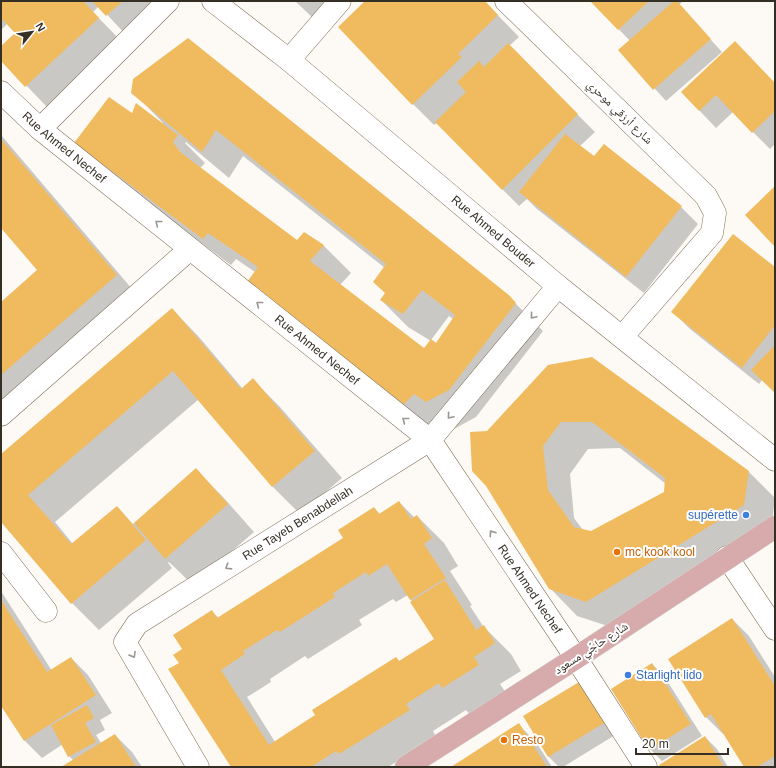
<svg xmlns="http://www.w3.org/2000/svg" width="776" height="768" font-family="Helvetica,'Noto Naskh Arabic',sans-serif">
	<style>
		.shadow { fill: #0003; fill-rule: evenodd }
		.building { fill: #f0bb5f; fill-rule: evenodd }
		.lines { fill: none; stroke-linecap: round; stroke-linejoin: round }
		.minor-casing { stroke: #7d6e58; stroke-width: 23 }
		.major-casing { stroke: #d6d5d3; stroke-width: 23 }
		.minor { stroke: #fff; stroke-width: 22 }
		.major { stroke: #d7aaac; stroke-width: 22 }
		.oneway { stroke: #9a9692 }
		.shop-dot { fill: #3f7fe0; stroke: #fff; stroke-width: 1.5 }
		.food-dot { fill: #e8710a; stroke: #fff; stroke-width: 1.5 }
		.labels { text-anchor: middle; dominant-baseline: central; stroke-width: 4; stroke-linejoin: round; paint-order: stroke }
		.street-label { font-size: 12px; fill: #342e24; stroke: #fff }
		.shop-label { font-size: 12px; fill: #366cbe; stroke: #fff; text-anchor: end }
		.food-label { font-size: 12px; fill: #c56008; stroke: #fff; text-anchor: start }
	</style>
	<rect width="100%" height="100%" fill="#fdfaf5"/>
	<g class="shadow">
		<polygon points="1,1 157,1 128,37 99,6 93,12 120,40 47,107 1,59 1,47 16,33 7,24 1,30"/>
		<polygon points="295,1 329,1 313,18"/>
		<polygon points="366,1 484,1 519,37 509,46 595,132 580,146 594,158 681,207 698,224 644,293 537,209 527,199 519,206 437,123 434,125 413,104 340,27"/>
		<polygon points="592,1 683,1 679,5 722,52 666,101 620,50 630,41"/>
		<path d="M134 80 509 297 543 331 476 417 454 429 441 420 432 431 248 282 255 272 236 259 231 265 103 170 76 143 132 114 162 124 163 123 133 92ZM186 142 229 178 243 156 385 268 386 293 381 300 408 327 431 341 424 349 340 285 351 273 324 246 305 233 298 242 200 168 205 163 185 143ZM449 316 453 319 436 344 431 340Z"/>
		<polygon points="775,83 775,144 770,149 733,112 716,128 682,92"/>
		<polygon points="1,135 144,303 1,425 1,303 39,270 1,226"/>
		<polygon points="775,268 775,392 762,380 759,384 690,329 673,312"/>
		<polygon points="172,309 199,337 243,389 253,380 280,407 342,478 300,514 273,487 199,399 55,522 73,544 117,507 133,524 196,470 223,497 254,532 193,585 169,562 168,563 172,568 99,630 72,603 1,520 1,456"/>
		<path d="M548 366 749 472 775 498 771 532 614 628 577 616 550 588 488 432ZM620 448 666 484 665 493 591 532 583 530 574 518 570 474 588 449Z"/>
		<path d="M399 502 415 518 417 516 444 543 458 566 450 571 472 605 470 606 483 626 511 654 521 671 500 684 506 693 470 715 466 710 433 731 436 737 388 767H232L180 663 184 650 212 612 219 618 344 538 374 508 380 514ZM408 595 435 639 400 662 396 658 317 715 275 742 247 697 271 682 270 679 305 656 308 659 362 625 359 620 393 599 396 602Z"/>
		<polygon points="1,591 52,671 71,658 88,675 112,713 100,720 105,730 96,735 101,743 115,735 132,752 142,767 63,767 74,761 69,756 63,744 42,758 25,741 1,704"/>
		<polygon points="732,619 749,636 775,677 775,767 745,767 724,734 723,734 706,717 669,659"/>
		<polygon points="652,664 664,676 702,736 662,761 650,749"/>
		<polygon points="584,680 620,732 563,767 559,767 549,757 524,716"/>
		<polygon points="519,725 536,742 552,767 453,767"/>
		<polygon points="705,737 717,749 728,767 662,767"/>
	</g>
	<g class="building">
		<polygon points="1,1 83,1 99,18 25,87 1,61 1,46 15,33 1,18"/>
		<polygon points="92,1 123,1 106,16"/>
		<polygon points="365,1 485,1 498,15 458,54 462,57 412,105 338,27"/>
		<polygon points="590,1 649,1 618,30"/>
		<polygon points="674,1 677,1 711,39 653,90 618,50"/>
		<polygon points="188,38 510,296 516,303 449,390 426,402 414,394 404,404 357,371 247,282 258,267 208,233 203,239 74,143 109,97 132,113 136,103 178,135 173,142 180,152 297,240 304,232 324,245 310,261 424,348 431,339 436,343 455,315 422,290 403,314 380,300 385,293 373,282 386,264 216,130 202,152 131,93 133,79"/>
		<polygon points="735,41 775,83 775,111 752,133 716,95 699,111 681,92"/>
		<polygon points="508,43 578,114 502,190 435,122 466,92 457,82 479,61 484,67"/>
		<polygon points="565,134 594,156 604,144 682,206 626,277 519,192"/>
		<polygon points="1,139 117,275 1,375 1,302 37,270 1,228"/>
		<polygon points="775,186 775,247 745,215"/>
		<polygon points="733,234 775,267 775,325 742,368 671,312"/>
		<polygon points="172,308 241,389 253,378 315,451 272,487 173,371 28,495 71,544 117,506 146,540 71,604 1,522 1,454"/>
		<polygon points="775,345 775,393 751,370"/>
		<path d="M592 357 749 471 744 505 586 602 549 589 486 486 472 471 470 432 487 431 548 365ZM561 422H592L665 478 664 492 591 531 574 527 548 490 543 446Z"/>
		<polygon points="196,468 228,504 165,559 134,523"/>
		<polygon points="399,501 411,519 417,515 432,538 424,544 446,578 410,600 387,564 368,576 366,572 333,593 335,597 280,632 277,630 243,651 245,654 221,670 269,745 315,715 312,710 396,657 399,661 434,639 410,602 445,580 476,630 484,625 495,643 474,657 479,665 442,688 439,683 406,704 410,710 339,754 336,751 311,767 231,767 168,669 179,663 173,655 182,649 173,635 212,610 217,618 343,538 338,530 374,507 379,514"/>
		<polygon points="1,600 47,672 71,657 96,695 24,741 1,706"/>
		<polygon points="732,618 775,686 775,756 757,767 744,767 711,714 705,718 668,659"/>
		<polygon points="652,663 691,724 649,750 611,689"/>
		<polygon points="584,679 609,720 548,757 523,716"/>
		<polygon points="87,705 94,718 85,723 96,742 68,757 51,725"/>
		<polygon points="519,723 547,767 451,767"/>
		<polygon points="115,734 136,767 61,767"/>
		<polygon points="705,736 724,767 661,767 659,765"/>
	</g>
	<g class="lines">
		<g class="minor-casing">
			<g id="minor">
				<path id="s1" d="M213 1 289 60 558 286 775 460"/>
				<polyline points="506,1 706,196 715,213 712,233 622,337"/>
				<polyline points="289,60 340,1"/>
				<path id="s2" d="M1 92 40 129 430 440 576 658 646 767"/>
				<polyline points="40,129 168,1"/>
				<polyline points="1,415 190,249"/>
				<polyline points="1,553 46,611"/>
				<polyline points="727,557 775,629"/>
				<path id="s3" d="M198 767 125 642 137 624 430 440 558 286"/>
			</g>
		</g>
		<g class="major-casing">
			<polyline id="major" points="406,767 576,658 775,527"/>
		</g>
		<use href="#minor" class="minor"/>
		<use href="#major" class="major"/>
	</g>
	<defs><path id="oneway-chevron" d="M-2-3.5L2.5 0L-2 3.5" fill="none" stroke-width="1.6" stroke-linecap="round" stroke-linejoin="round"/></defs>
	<g class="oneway">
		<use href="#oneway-chevron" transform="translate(158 223) rotate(-141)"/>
		<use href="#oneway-chevron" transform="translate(259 304) rotate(-142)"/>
		<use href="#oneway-chevron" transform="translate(533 316) rotate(130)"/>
		<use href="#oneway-chevron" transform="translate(450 416) rotate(130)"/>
		<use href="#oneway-chevron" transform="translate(405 420) rotate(-142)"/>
		<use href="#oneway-chevron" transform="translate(492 533) rotate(-124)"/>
		<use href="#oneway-chevron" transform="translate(228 567) rotate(148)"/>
		<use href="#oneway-chevron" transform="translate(133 655) rotate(60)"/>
	</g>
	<g class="shop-dot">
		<circle cx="746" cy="515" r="4"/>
		<circle cx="628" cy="675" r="4"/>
	</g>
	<g class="food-dot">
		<circle cx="617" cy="552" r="4"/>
		<circle cx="504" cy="740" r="4"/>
	</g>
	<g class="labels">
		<g class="street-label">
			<text transform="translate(620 112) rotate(44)">شارع أرزقي موحري</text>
			<text stroke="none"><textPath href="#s2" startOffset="84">Rue Ahmed Nechef</textPath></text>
			<text stroke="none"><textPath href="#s1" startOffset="363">Rue Ahmed Bouder</textPath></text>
			<text stroke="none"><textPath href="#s2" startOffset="408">Rue Ahmed Nechef</textPath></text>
			<text stroke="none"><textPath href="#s3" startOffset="356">Rue Tayeb Benabdellah</textPath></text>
			<text stroke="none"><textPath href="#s2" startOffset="732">Rue Ahmed Nechef</textPath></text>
			<text transform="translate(591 648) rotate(-33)">شارع حاجّي مسعود</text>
		</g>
		<g class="shop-label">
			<text x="738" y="515">supérette</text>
			<text x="636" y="675" text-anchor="start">Starlight lido</text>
		</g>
		<g class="food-label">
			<text x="625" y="552">mc kook kool</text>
			<text x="512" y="740">Resto</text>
		</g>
	</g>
	<rect width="776" height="768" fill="none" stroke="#342e24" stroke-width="4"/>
	<g transform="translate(32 32) rotate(60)" stroke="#ffffff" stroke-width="3" paint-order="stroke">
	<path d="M0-3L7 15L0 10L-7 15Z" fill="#342e24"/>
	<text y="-6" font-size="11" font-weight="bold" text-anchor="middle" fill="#342e24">N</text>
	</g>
	<path d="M636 748v6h92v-6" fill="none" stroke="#342e24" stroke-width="2"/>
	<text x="642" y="748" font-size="12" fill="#342e24" stroke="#ffffff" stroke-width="3" paint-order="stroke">20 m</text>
</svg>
